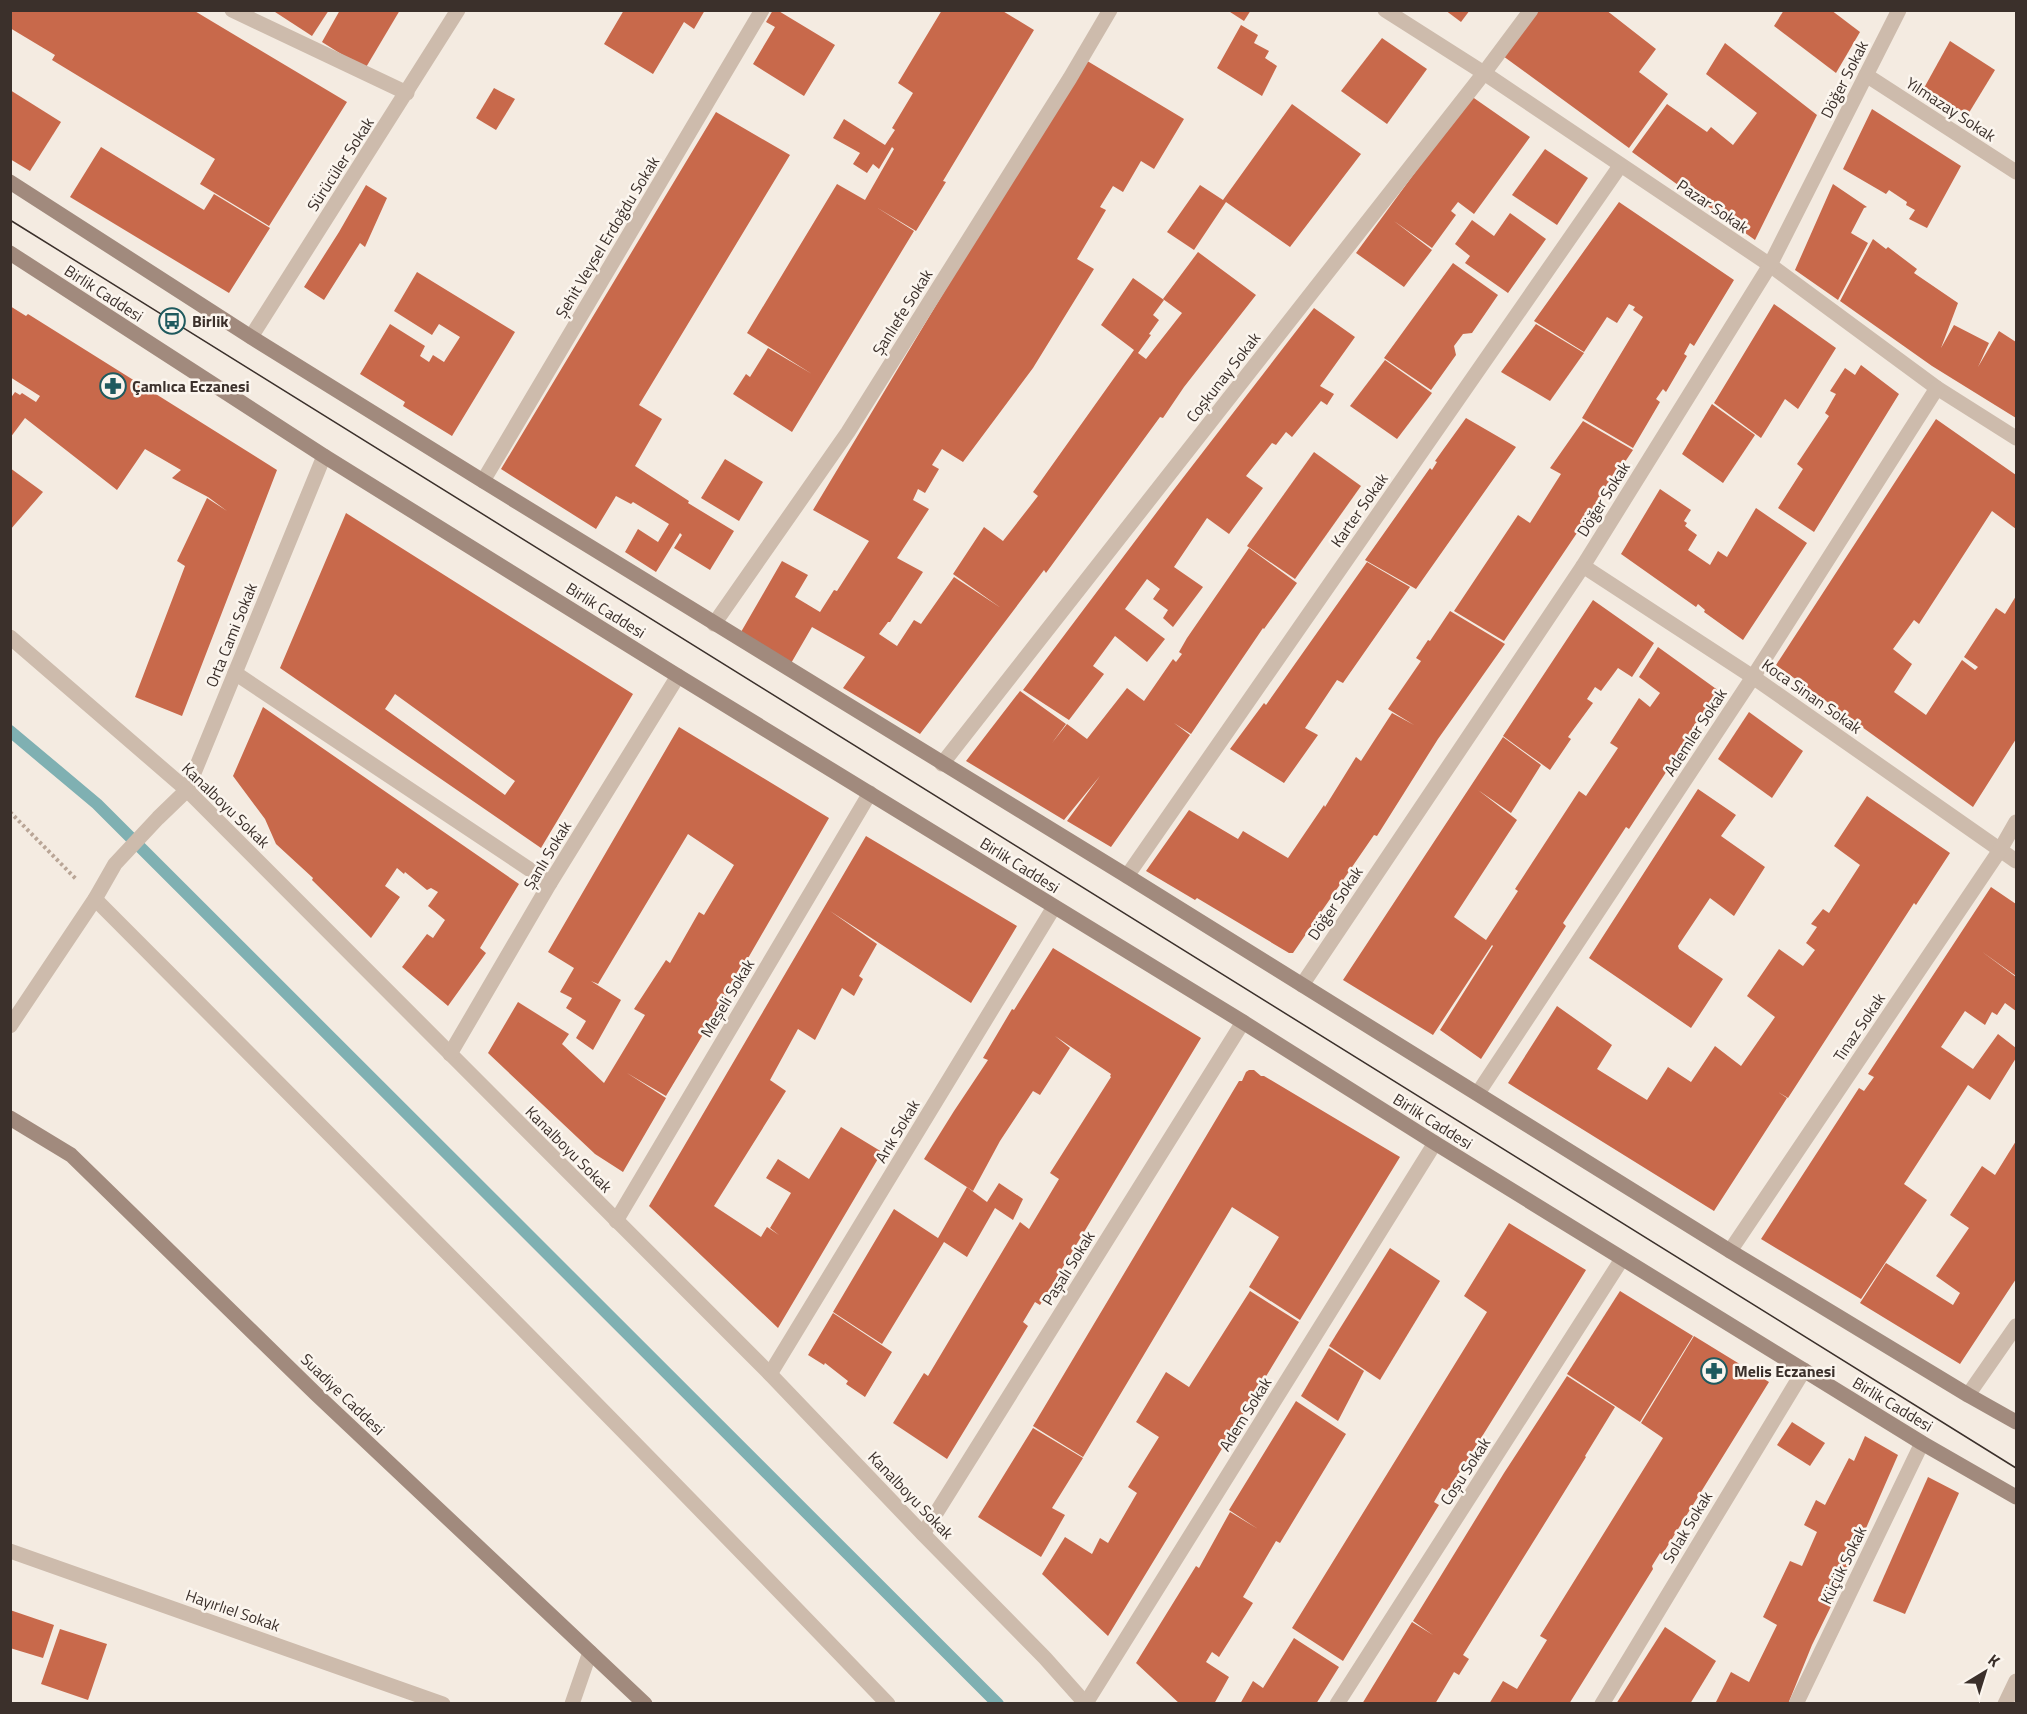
<svg xmlns="http://www.w3.org/2000/svg" width="2027" height="1714" font-family="'Titillium Web',sans-serif">
	<style>
		.lines { fill: none; stroke-linecap: round; stroke-linejoin: round }
		.stream { stroke: #7fb0b2; stroke-width: 12 }
		.building { fill: #c8694b; fill-rule: evenodd }
		.path { stroke: #b9a596; stroke-width: 4; stroke-dasharray: 3 3; stroke-linecap: butt }
		.street { stroke: #cdbbac; stroke-width: 15 }
		.secondary { stroke: #a18a7d; stroke-width: 15 }
		.tram { stroke: #3b302b; stroke-width: 1.5 }
		.labels { text-anchor: middle; dominant-baseline: central; stroke-width: 5; stroke-linejoin: round; paint-order: stroke }
		.street-label { font-size: 16px; fill: #3b302b; stroke: #fbf5ee }
		.poi-label { font-size: 16px; font-weight: bold; fill: #3b302b; stroke: #fbf5ee; text-anchor: start }
	</style>
	<rect width="100%" height="100%" fill="#f4ebe1"/>
	<g class="lines">
		<polyline class="stream" points="10,731 97,804 998,1704"/>
	</g>
	<g class="building">
		<polygon points="10,10 193,10 347,102 269,226 200,184 215,159 52,60 55,55 10,28"/>
		<polygon points="272,10 329,10 312,36"/>
		<polygon points="340,10 400,10 365,69 322,42"/>
		<polygon points="624,10 705,10 694,29 684,22 653,74 604,44"/>
		<polygon points="773,10 777,10 835,45 804,96 753,64 775,27 766,22"/>
		<polygon points="942,10 1001,10 1034,30 943,181 946,182 916,231 876,207 914,231 792,432 733,394 746,374 750,377 768,348 812,374 747,333 837,184 865,200 894,149 892,147 879,169 873,164 867,173 853,164 860,153 833,138 844,119 885,145 895,130 892,128 913,93 898,83"/>
		<polygon points="1227,10 1251,10 1244,21"/>
		<polygon points="1445,10 1470,10 1461,22"/>
		<polygon points="1538,10 1606,10 1656,49 1639,72 1668,94 1629,148 1503,56"/>
		<polygon points="1784,10 1831,10 1860,32 1836,73 1774,26"/>
		<polygon points="1241,25 1258,35 1254,43 1269,51 1265,58 1277,66 1262,96 1217,68"/>
		<polygon points="1382,38 1427,69 1387,124 1341,91"/>
		<polygon points="1950,41 1995,70 1967,116 1924,88"/>
		<polygon points="1725,43 1817,115 1755,240 1632,152 1667,104 1707,132 1711,127 1733,145 1757,113 1706,74"/>
		<polygon points="1084,59 1184,119 1154,169 1141,161 1123,192 1113,186 1100,207 1106,210 1077,259 1094,269 1033,368 963,462 942,449 932,465 939,469 925,493 918,489 913,500 929,509 897,558 923,572 890,622 888,622 879,634 897,646 914,620 921,624 954,577 1001,608 953,574 984,527 1003,541 1038,496 1033,492 1134,350 1101,325 1133,278 1164,300 1153,315 1159,320 1149,334 1151,335 1138,353 1146,359 1182,313 1163,299 1198,252 1256,295 1184,387 1163,418 1160,417 1046,573 1044,570 920,734 843,688 865,657 812,627 790,665 741,632 782,561 808,575 795,597 820,612 834,590 837,591 869,541 813,510"/>
		<polygon points="494,88 515,99 496,130 476,118"/>
		<polygon points="10,90 61,122 30,171 10,159"/>
		<polygon points="1471,96 1530,137 1474,214 1458,202 1451,211 1456,215 1432,248 1394,221 1432,250 1404,287 1356,253"/>
		<polygon points="1292,104 1361,154 1290,247 1226,202 1194,250 1167,232 1200,185 1223,200"/>
		<polygon points="1872,109 1961,166 1927,228 1909,219 1915,210 1906,205 1907,202 1889,190 1886,194 1843,169"/>
		<polygon points="716,112 790,155 639,405 662,419 635,466 689,501 688,503 734,531 710,570 674,548 682,535 680,533 656,572 625,552 638,529 658,542 669,524 633,502 631,504 616,496 596,529 501,469"/>
		<polygon points="101,147 204,210 214,194 270,228 229,293 70,197"/>
		<polygon points="1545,149 1588,178 1557,225 1512,195"/>
		<polygon points="1833,184 1867,207 1864,208 1851,233 1868,243 1838,300 1795,270"/>
		<polygon points="366,185 387,198 365,247 360,243 324,300 304,287 339,232"/>
		<polygon points="1619,202 1734,280 1694,346 1690,343 1684,354 1687,356 1666,392 1663,389 1656,399 1660,402 1633,448 1582,418 1643,317 1633,310 1635,307 1629,304 1617,323 1607,317 1584,352 1534,321"/>
		<polygon points="1510,213 1546,239 1508,293 1465,263 1470,256 1455,244 1472,220 1494,236"/>
		<polygon points="1873,239 1886,249 1888,247 1917,269 1914,273 1958,303 1941,348 1954,325 1989,343 1978,367 1999,331 2016,342 2016,418 1932,366 1840,301"/>
		<polygon points="1453,263 1498,295 1472,333 1463,334 1454,346 1456,355 1431,390 1384,358"/>
		<polygon points="417,272 515,332 452,436 403,406 405,402 360,374 390,324 425,346 420,356 429,362 433,355 444,362 460,337 439,324 432,335 394,311"/>
		<polygon points="1774,304 1836,348 1798,409 1785,399 1761,438 1714,403"/>
		<polygon points="10,306 26,316 28,314 277,470 182,716 135,697 185,566 177,561 207,498 227,511 208,497 172,478 181,470 145,449 117,490 25,418 10,438 10,399 15,392 20,395 22,393 36,402 40,396 10,377"/>
		<polygon points="1314,308 1355,337 1320,386 1334,394 1327,405 1321,401 1292,437 1286,432 1276,445 1272,443 1246,476 1263,488 1229,534 1207,518 1174,567 1203,587 1173,627 1163,618 1168,610 1153,599 1160,589 1147,579 1125,609 1165,639 1147,662 1115,636 1093,666 1104,674 1069,720 1023,690 1172,492"/>
		<polygon points="1536,324 1584,353 1550,401 1501,372"/>
		<polygon points="1385,360 1432,393 1397,439 1350,406"/>
		<polygon points="1861,365 1899,394 1814,532 1778,508 1803,469 1797,464 1829,416 1825,413 1836,394 1830,391 1845,368 1855,375"/>
		<polygon points="1712,404 1755,435 1723,483 1682,454"/>
		<polygon points="1466,418 1516,447 1416,589 1365,560 1430,468 1432,470 1437,462 1435,461"/>
		<polygon points="1936,419 2016,475 2016,529 1992,511 1919,624 1914,620 1893,649 1912,664 1894,692 1926,715 1962,660 1975,670 1978,667 1964,657 1996,608 2005,614 2016,596 2016,739 1973,807 1776,665"/>
		<polygon points="1583,421 1633,450 1504,641 1454,611 1518,515 1530,523 1561,474 1550,468"/>
		<polygon points="1314,452 1361,486 1295,579 1247,546"/>
		<polygon points="725,459 763,482 739,521 701,498"/>
		<polygon points="10,468 43,492 10,530"/>
		<polygon points="1660,489 1691,510 1684,521 1687,523 1685,526 1697,535 1688,550 1710,565 1718,551 1727,557 1756,508 1807,543 1743,640 1704,612 1705,610 1698,604 1696,607 1621,554"/>
		<path d="M346 513 633 694 541 848 280 668ZM395 694 515 781 505 795 385 709Z"/>
		<polygon points="1249,548 1297,583 1264,629 1263,628 1191,734 1174,723 1190,735 1111,847 1067,821 1100,776 1064,820 966,761 1020,691 1066,724 1052,743 1067,724 1087,739 1127,688 1144,701 1173,659 1176,662 1182,654 1179,652 1187,638"/>
		<polygon points="1367,562 1410,587 1343,683 1337,680 1305,728 1318,735 1284,783 1230,749 1264,703 1266,705"/>
		<polygon points="1593,600 1654,643 1632,677 1618,668 1601,691 1595,687 1587,699 1593,703 1568,737 1571,739 1550,770 1503,736"/>
		<polygon points="1450,611 1505,644 1438,739 1377,836 1374,835 1293,953 1289,953 1197,898 1195,900 1146,871 1189,810 1238,839 1243,831 1288,858 1324,805 1325,807 1356,757 1361,761 1392,713 1414,725 1388,709 1421,661 1416,658 1428,640 1430,641"/>
		<polygon points="1658,647 1719,691 1629,829 1626,827 1563,923 1566,926 1481,1059 1440,1030 1493,946 1492,945 1433,1035 1343,980 1503,737 1541,765 1511,813 1478,790 1517,820 1454,917 1486,940 1518,891 1515,889 1579,791 1586,796 1618,748 1610,743 1639,698 1650,707 1660,693 1639,677"/>
		<polygon points="263,707 519,884 480,948 486,953 448,1006 402,967 427,934 433,938 445,920 428,906 438,892 431,888 427,890 405,872 404,874 397,868 385,886 400,897 371,938 312,880 313,878 276,844 265,819 233,776"/>
		<polygon points="1749,712 1803,751 1772,798 1718,759"/>
		<polygon points="679,727 829,818 725,998 666,1096 627,1073 666,1098 623,1172 595,1154 488,1053 518,1002 569,1034 562,1044 604,1083 645,1015 634,1009 666,960 670,963 699,912 704,915 734,865 688,834 598,984 591,981 621,1000 593,1050 576,1038 586,1021 566,1008 572,998 560,992 574,968 548,952"/>
		<polygon points="1698,789 1736,815 1721,836 1765,867 1734,916 1710,898 1678,946 1679,949 1723,979 1691,1028 1589,958"/>
		<polygon points="1867,796 1950,853 1916,905 1914,903 1788,1098 1778,1092 1787,1098 1714,1211 1508,1083 1557,1006 1612,1045 1597,1069 1647,1100 1668,1067 1691,1082 1715,1046 1741,1066 1775,1017 1747,996 1779,949 1803,966 1815,950 1806,943 1817,927 1811,924 1823,909 1829,913 1860,865 1834,846"/>
		<polygon points="866,836 1017,926 971,1003 830,911 877,944 859,976 863,979 854,996 842,988 815,1040 798,1029 770,1080 786,1091 714,1206 761,1237 767,1227 779,1235 770,1228 791,1193 766,1178 778,1159 809,1179 841,1127 882,1152 778,1328 649,1206"/>
		<polygon points="1991,887 2016,904 2016,976 1981,951 2016,977 2016,1011 2005,1003 1997,1015 1992,1012 1985,1025 1965,1011 1941,1047 1973,1069 1998,1034 2016,1048 2016,1058 1990,1100 1968,1085 1904,1184 1927,1200 1861,1299 1761,1239 1859,1088 1864,1091 1874,1077 1868,1074"/>
		<polygon points="1053,948 1201,1038 1040,1305 1035,1302 1023,1322 1028,1326 947,1459 893,1423 924,1373 928,1376 1020,1222 1029,1229 1059,1179 1050,1173 1111,1077 1110,1076 1111,1074 1055,1036 1070,1048 1040,1095 1033,1091 1000,1141 973,1191 924,1159 954,1111 988,1060 983,1058 1012,1009 1014,1010"/>
		<polygon points="1249,1070 1254,1070 1261,1076 1264,1076 1400,1157 1300,1320 1249,1287 1279,1237 1232,1207 1083,1457 1033,1426 1239,1081 1242,1081 1246,1072"/>
		<polygon points="2016,1141 2016,1279 1960,1364 1860,1303 1886,1263 1953,1305 1960,1293 1936,1276 1969,1228 1950,1215 1982,1166 1995,1175"/>
		<polygon points="999,1183 1023,1199 1013,1220 995,1208 967,1257 944,1242 882,1344 833,1312 894,1209 938,1238 967,1187 987,1202"/>
		<polygon points="1509,1223 1586,1270 1448,1491 1442,1488 1434,1502 1439,1505 1343,1661 1292,1628 1487,1312 1464,1296"/>
		<polygon points="1390,1248 1440,1281 1380,1380 1329,1346"/>
		<polygon points="1250,1291 1299,1322 1108,1636 1042,1574 1065,1537 1092,1554 1100,1538 1108,1543 1137,1493 1128,1487 1159,1437 1136,1422 1166,1372 1189,1387"/>
		<polygon points="1620,1291 1693,1336 1640,1422 1567,1374"/>
		<polygon points="833,1313 892,1352 865,1397 846,1384 848,1381 825,1363 824,1365 808,1355"/>
		<polygon points="1694,1336 1769,1382 1662,1555 1660,1553 1652,1566 1653,1569 1569,1704 1489,1704 1503,1681 1517,1689 1547,1640 1540,1636 1663,1438 1641,1423"/>
		<polygon points="1329,1348 1364,1371 1338,1421 1301,1396"/>
		<polygon points="1567,1376 1615,1407 1585,1456 1586,1457 1463,1655 1469,1659 1459,1675 1454,1672 1435,1704 1362,1704 1412,1622 1433,1635 1413,1621 1504,1473"/>
		<polygon points="1296,1401 1346,1434 1280,1543 1276,1541 1243,1597 1253,1603 1219,1657 1212,1652 1206,1662 1229,1677 1214,1704 1180,1704 1136,1663 1196,1566 1199,1568 1230,1512 1258,1529 1229,1510"/>
		<polygon points="1792,1422 1825,1443 1810,1466 1777,1445"/>
		<polygon points="1033,1428 1083,1458 1052,1508 1065,1515 1041,1557 978,1517"/>
		<polygon points="1865,1436 1898,1455 1839,1590 1812,1645 1788,1704 1715,1704 1731,1672 1749,1682 1777,1625 1763,1617 1790,1561 1802,1566 1817,1532 1804,1525 1816,1500 1825,1505 1849,1458 1854,1461"/>
		<polygon points="1928,1477 1959,1493 1905,1614 1873,1601"/>
		<polygon points="10,1610 54,1625 43,1658 10,1648"/>
		<polygon points="1665,1627 1716,1661 1690,1704 1616,1704"/>
		<polygon points="60,1629 107,1644 88,1700 41,1684"/>
		<polygon points="1294,1638 1339,1667 1316,1704 1240,1704 1253,1681 1263,1688"/>
	</g>
	<g class="lines">
		<polyline class="path" points="10,812 76,879"/>
		<g class="street">
			<polyline points="232,10 407,93"/>
			<polyline points="1385,10 1484,73 1770,265 1937,388 2016,438"/>
			<polyline points="1866,75 2016,172"/>
			<polyline points="251,337 458,10"/>
			<polyline points="483,481 762,10"/>
			<polyline points="1583,566 1753,677 2016,861"/>
			<polyline points="714,624 848,432 1070,78 1110,10"/>
			<polyline points="10,637 187,790 770,1374 923,1534 1045,1658 1086,1704"/>
			<polyline points="235,673 550,883"/>
			<polyline points="942,764 1484,73 1531,10"/>
			<polyline points="1127,876 1620,166"/>
			<path d="M95 899C361 1166 627 1432 888 1704"/>
			<polyline points="1302,985 1583,566 1770,265 1899,10"/>
			<polyline points="10,1026 95,899 115,864 158,818 187,790 324,456"/>
			<polyline points="450,1054 550,883 678,676"/>
			<polyline points="1478,1093 1753,677 1937,388"/>
			<polyline points="616,1221 870,793"/>
			<polyline points="1730,1251 2000,850 2016,822"/>
			<polyline points="770,1374 1054,907"/>
			<polyline points="1968,1395 2016,1326"/>
			<polyline points="923,1534 1243,1022"/>
			<polyline points="10,1551 443,1704"/>
			<polyline points="1086,1703 1435,1143"/>
			<polyline points="572,1704 590,1652"/>
			<polyline points="1337,1704 1622,1259"/>
			<polyline points="1602,1704 1804,1370"/>
			<polyline points="1796,1704 1922,1443"/>
			<polyline points="2005,1704 2016,1681"/>
		</g>
		<g class="secondary">
			<polyline points="10,182 251,337 483,481 1127,876 1730,1251 1968,1395 2016,1422"/>
			<polyline points="10,253 324,456 678,676 1243,1022 1435,1143 1922,1443 2016,1497"/>
			<polyline points="10,1118 71,1155 316,1394 645,1704"/>
		</g>
		<polyline class="tram" points="10,220 2016,1468"/>
	</g>
	<defs>
		<g id="bus-ring" transform="scale(1.35)"><circle r="9.5" fill="#fbf5ee" stroke="#1f5a5e" stroke-width="1.5"/><path d="M-5-6H5V4H4V6H2V4H-2V6H-4V4H-5ZM-3.5-4V0h7V-4ZM-3.5 1.2v1.5H-2V1.2ZM2 1.2v1.5H3.5V1.2Z" fill="#1f5a5e"/></g>
		<g id="pharmacy-ring" transform="scale(1.35)"><circle r="9.5" fill="#fbf5ee" stroke="#1f5a5e" stroke-width="1.5"/><path d="M-2-6h4v4h4v4h-4v4h-4v-4h-4v-4h4Z" fill="#1f5a5e"/></g>
	</defs>
	<g fill-rule="evenodd">
		<use href="#bus-ring" x="172" y="321"/>
		<use href="#pharmacy-ring" x="113" y="386"/>
		<use href="#pharmacy-ring" x="1714" y="1371"/>
	</g>
	<g class="labels">
		<g class="street-label">
			<text transform="translate(1844 79) rotate(-63)">Döğer Sokak</text>
			<text transform="translate(1951 109) rotate(33)">Yılmazay Sokak</text>
			<text transform="translate(340 164) rotate(-57)">Sürücüler Sokak</text>
			<text transform="translate(1713 206) rotate(34)">Pazar Sokak</text>
			<text transform="translate(607 237) rotate(-59)">Şehit Veysel Erdoğdu Sokak</text>
			<text transform="translate(104 293) rotate(33)">Birlik Caddesi</text>
			<text transform="translate(902 312) rotate(-58)">Şanlıefe Sokak</text>
			<text transform="translate(1223 377) rotate(-52)">Coşkunay Sokak</text>
			<text transform="translate(1603 499) rotate(-58)">Döğer Sokak</text>
			<text transform="translate(1359 510) rotate(-55)">Karter Sokak</text>
			<text transform="translate(606 610) rotate(32)">Birlik Caddesi</text>
			<text transform="translate(231 635) rotate(-68)">Orta Cami Sokak</text>
			<text transform="translate(1812 696) rotate(35)">Koca Sinan Sokak</text>
			<text transform="translate(1695 732) rotate(-57)">Ademler Sokak</text>
			<text transform="translate(226 805) rotate(44)">Kanalboyu Sokak</text>
			<text transform="translate(547 855) rotate(-59)">Şanlı Sokak</text>
			<text transform="translate(1020 865) rotate(32)">Birlik Caddesi</text>
			<text transform="translate(1335 903) rotate(-56)">Döğer Sokak</text>
			<text transform="translate(727 998) rotate(-59)">Meşeli Sokak</text>
			<text transform="translate(1859 1027) rotate(-56)">Tınaz Sokak</text>
			<text transform="translate(1433 1121) rotate(32)">Birlik Caddesi</text>
			<text transform="translate(897 1131) rotate(-59)">Arık Sokak</text>
			<text transform="translate(569 1149) rotate(45)">Kanalboyu Sokak</text>
			<text transform="translate(1068 1268) rotate(-58)">Paşalı Sokak</text>
			<text transform="translate(343 1394) rotate(44)">Suadiye Caddesi</text>
			<text transform="translate(1893 1404) rotate(31)">Birlik Caddesi</text>
			<text transform="translate(1245 1414) rotate(-58)">Adem Sokak</text>
			<text transform="translate(1465 1471) rotate(-57)">Coşu Sokak</text>
			<text transform="translate(911 1495) rotate(46)">Kanalboyu Sokak</text>
			<text transform="translate(1687 1527) rotate(-59)">Solak Sokak</text>
			<text transform="translate(1843 1565) rotate(-64)">Küçük Sokak</text>
			<text transform="translate(233 1610) rotate(19)">Hayırlıel Sokak</text>
		</g>
		<g class="poi-label">
			<text x="192" y="321">Birlik</text>
			<text x="132" y="386">Çamlıca Eczanesi</text>
			<text x="1734" y="1371">Melis Eczanesi</text>
		</g>
	</g>
	<rect width="2027" height="1714" fill="none" stroke="#3b302b" stroke-width="24"/>
	<g transform="translate(1985 1672) rotate(38)" stroke="#fbf5ee" stroke-width="4.5" paint-order="stroke">
	<path d="M0-4.5L10 22L0 15L-10 22Z" fill="#3b302b"/>
	<text y="-9" font-size="16" font-weight="bold" text-anchor="middle" fill="#3b302b">K</text>
	</g>
</svg>
